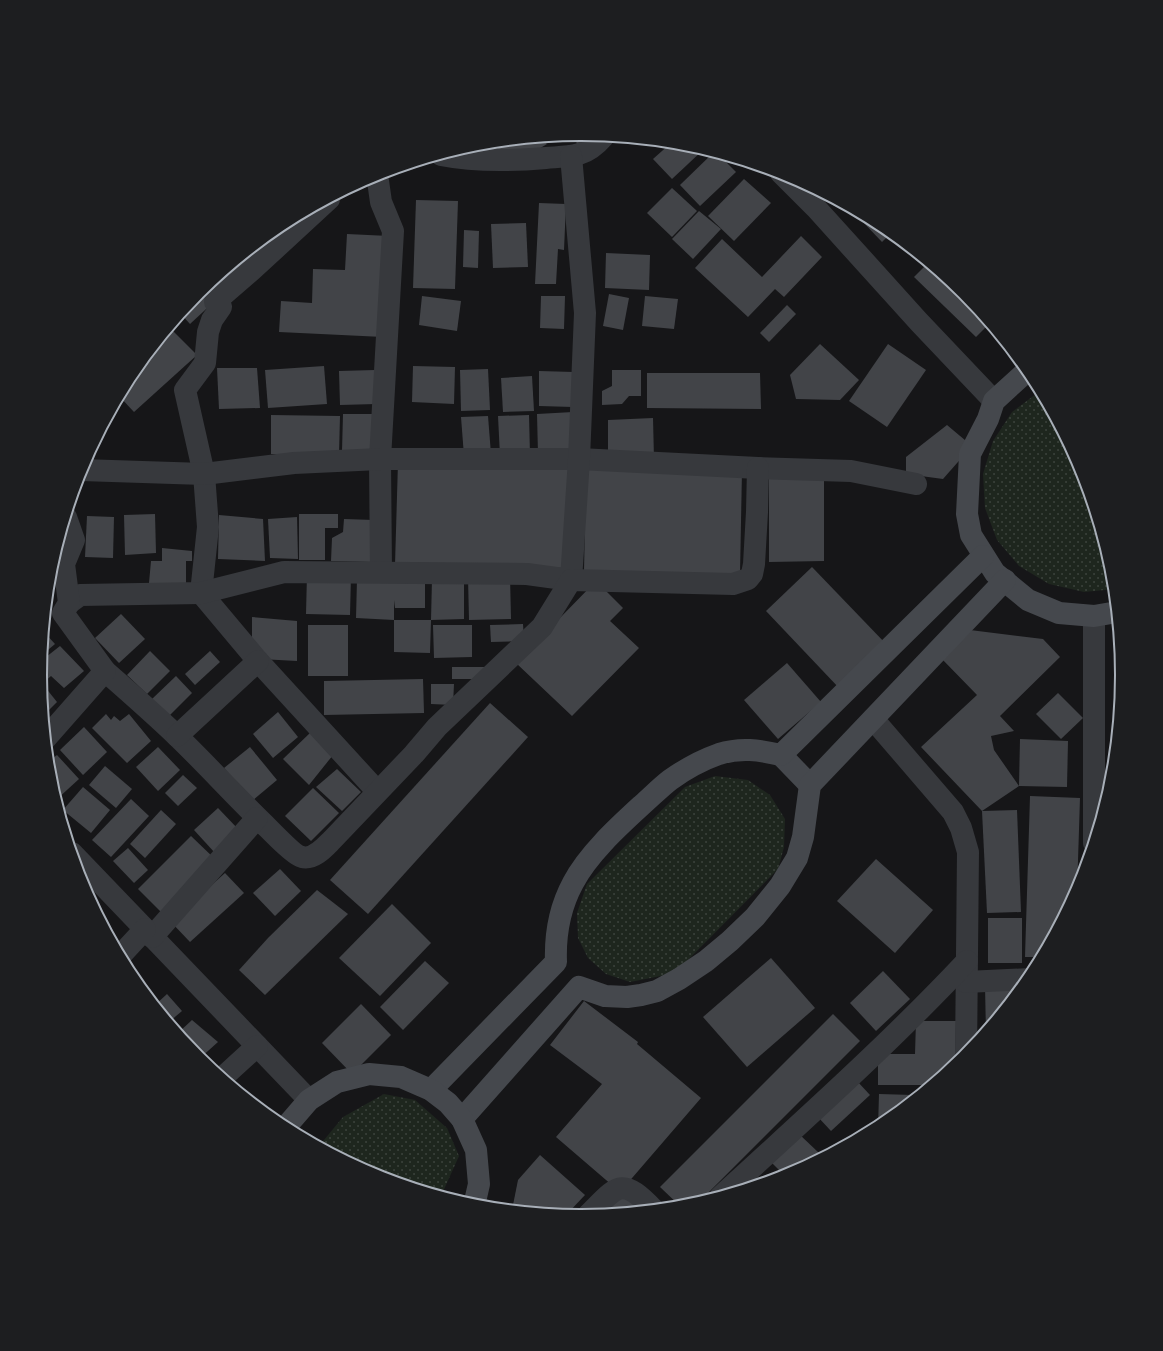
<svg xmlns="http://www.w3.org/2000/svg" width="1163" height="1351" font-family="'Space Grotesk',sans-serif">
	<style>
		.park { fill: url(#park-dots) }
		.building { fill: #424448 }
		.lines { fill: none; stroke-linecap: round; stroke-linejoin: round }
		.street { stroke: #37393d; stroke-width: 22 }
		.secondary { stroke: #45484d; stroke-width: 22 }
		.rim { fill: none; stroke: #a8afb8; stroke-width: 2 }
	</style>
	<defs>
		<pattern id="park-dots" width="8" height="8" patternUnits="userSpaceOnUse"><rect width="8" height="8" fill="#1e261e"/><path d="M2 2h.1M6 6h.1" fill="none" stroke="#3c433d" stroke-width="1.8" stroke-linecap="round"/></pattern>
	</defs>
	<rect width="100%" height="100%" fill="#161618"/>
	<g class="park">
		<polygon points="1040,391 1082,468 1113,570 1115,589 1084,592 1049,584 1019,566 997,540 985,508 983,474 993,441 1012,412"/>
		<polygon points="715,776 748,780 770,795 785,819 784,847 778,869 682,966 666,975 630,982 606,974 588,958 578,938 577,913 587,884 685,787"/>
		<polygon points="384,1094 415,1100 447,1128 459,1156 441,1196 374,1176 319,1146 343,1117"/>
	</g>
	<g class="building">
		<polygon points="582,134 592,135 581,147 569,135"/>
		<polygon points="540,138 547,144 532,153 511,155 495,147 502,142"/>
		<polygon points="671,143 687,144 704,149 672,179 653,159"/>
		<polygon points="714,152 718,154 736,172 700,206 680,185"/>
		<polygon points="744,179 771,203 734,241 708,216"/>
		<polygon points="672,188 697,211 672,237 647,213"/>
		<polygon points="416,200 458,201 455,289 413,288"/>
		<polygon points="539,203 566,204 564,250 558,249 556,284 535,284"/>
		<polygon points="317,206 190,324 181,314 199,292 281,225"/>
		<polygon points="699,211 721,229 693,259 672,239"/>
		<polygon points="866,217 883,225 891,233 882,242 862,221"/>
		<polygon points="526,223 528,267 493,268 491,224"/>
		<polygon points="464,230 479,231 478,268 463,267"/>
		<polygon points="347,234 389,236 383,337 279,332 281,301 312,303 313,269 345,270"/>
		<polygon points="801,236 822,257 784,297 775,289 748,317 695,268 722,239 762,277"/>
		<polygon points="606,253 650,255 649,290 605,288"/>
		<polygon points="928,263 965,293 990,323 976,337 914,277"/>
		<polygon points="609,294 629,298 623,330 603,326"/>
		<polygon points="422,296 461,301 457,331 419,325"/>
		<polygon points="541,296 565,296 564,329 540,328"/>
		<polygon points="645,296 678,299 674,329 642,326"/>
		<polygon points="787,305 796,314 769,342 760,333"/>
		<polygon points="170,328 197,355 134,412 120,397 131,374"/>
		<polygon points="820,344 859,380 840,400 796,399 790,375"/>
		<polygon points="888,344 926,370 887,427 849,401"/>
		<polygon points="324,366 327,404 268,408 265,370"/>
		<polygon points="413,366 455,367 454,404 412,402"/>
		<polygon points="217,368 257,368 260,408 219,409"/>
		<polygon points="488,369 490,410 461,411 460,370"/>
		<polygon points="375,370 376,404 340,405 339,371"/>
		<polygon points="612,370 641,370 641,396 629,396 622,404 602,405 602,391 612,386"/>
		<polygon points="539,371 574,372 573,407 539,406"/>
		<polygon points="647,373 760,373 761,409 647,408"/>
		<polygon points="532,376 534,411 503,412 501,378"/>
		<polygon points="573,412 574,453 538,454 537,414"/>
		<polygon points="343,414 374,414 373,451 342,451"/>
		<polygon points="271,415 340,416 339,455 271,454"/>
		<polygon points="529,415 530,455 500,456 498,416"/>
		<polygon points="488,416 491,454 464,456 461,417"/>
		<polygon points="653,418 654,459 608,460 608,420"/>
		<polygon points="947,425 972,446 943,479 906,474 906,457"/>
		<polygon points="398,462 570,463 568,568 395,565"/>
		<polygon points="586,468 742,470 740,574 584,572"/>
		<polygon points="769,477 824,477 824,561 769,562"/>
		<polygon points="155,514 156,553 125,555 124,515"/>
		<polygon points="299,514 338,514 338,528 325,528 325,560 299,560"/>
		<polygon points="219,515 263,519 265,561 218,559"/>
		<polygon points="87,516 114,517 113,558 85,557"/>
		<polygon points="297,517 298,559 270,558 268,519"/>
		<polygon points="344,519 374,520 373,562 331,561 332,538 343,532"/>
		<polygon points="162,548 192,551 192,561 186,561 186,587 149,583 151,561 162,561"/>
		<polygon points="812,567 887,645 840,689 766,611"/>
		<polygon points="307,574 351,575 350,615 306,614"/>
		<polygon points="510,576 511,619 469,620 468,577"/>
		<polygon points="425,577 425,608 395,608 394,600 394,620 356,618 357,579"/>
		<polygon points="432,579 464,579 464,619 431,620"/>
		<polygon points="596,581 623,608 610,621 639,648 572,716 516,663"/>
		<polygon points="121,614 145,639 119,663 95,638"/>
		<polygon points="252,617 297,621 297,661 260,659 252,650"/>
		<polygon points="394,620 431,620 430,653 394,652"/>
		<polygon points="523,624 524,641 491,642 490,625"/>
		<rect x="308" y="625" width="40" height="51"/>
		<polygon points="433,625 472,625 472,657 434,658"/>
		<polygon points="970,630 1043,639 1060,657 1000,716 1014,731 991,736 994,750 1019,786 982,811 921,747 977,695 941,658"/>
		<polygon points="44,632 55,644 42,655 42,651"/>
		<polygon points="60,646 84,671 64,688 51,676 42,684 40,675 41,661"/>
		<polygon points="150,651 170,671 147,694 127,675"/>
		<polygon points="210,651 220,662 195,685 185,674"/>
		<polygon points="787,663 821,702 778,739 744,700"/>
		<rect x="452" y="667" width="35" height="12"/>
		<polygon points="176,676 192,693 169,716 152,699"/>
		<polygon points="423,679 424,713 324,715 324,681"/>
		<polygon points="431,684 454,684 453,705 431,704"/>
		<polygon points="45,687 57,702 44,715 41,689"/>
		<polygon points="1058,693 1083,718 1061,739 1036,714"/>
		<polygon points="490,703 528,737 368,914 330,880"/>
		<polygon points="278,712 298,737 273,758 253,734"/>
		<polygon points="106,714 111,720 114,716 120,721 129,714 151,741 127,763 92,728"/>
		<polygon points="84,727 107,752 83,775 60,750"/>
		<polygon points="311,732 333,755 309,785 283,759"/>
		<polygon points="1020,739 1068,741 1067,787 1019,786"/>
		<polygon points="158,747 180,770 158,791 136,767"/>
		<polygon points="250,747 277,780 252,801 224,768"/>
		<polygon points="57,755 79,779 56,800 50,781 48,762"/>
		<polygon points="105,766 132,789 116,808 89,785"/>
		<polygon points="337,769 361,792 342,811 316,787"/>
		<polygon points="183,775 197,788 178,806 165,793"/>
		<polygon points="83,787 110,810 91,833 63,810"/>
		<polygon points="313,788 339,813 311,841 285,816"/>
		<polygon points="1030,796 1080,798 1077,892 1042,957 1025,957"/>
		<polygon points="131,799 149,816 111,857 92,840"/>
		<polygon points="218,808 239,830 215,853 194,830"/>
		<polygon points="161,810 176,824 145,858 130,844"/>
		<polygon points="1017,810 1021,912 987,913 982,811"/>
		<polygon points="191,836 217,861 163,914 138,889"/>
		<polygon points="128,848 148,870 134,883 113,861"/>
		<polygon points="876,859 933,910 895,953 837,901"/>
		<polygon points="280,869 301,891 275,916 253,893"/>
		<polygon points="225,873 244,893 190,942 171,922"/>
		<polygon points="317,890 348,914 265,995 239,970 268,938"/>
		<polygon points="392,904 431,943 380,996 339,958"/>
		<rect x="988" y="918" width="34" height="45"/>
		<polygon points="771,958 815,1008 747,1067 703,1017"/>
		<polygon points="425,961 449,983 403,1030 380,1007"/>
		<polygon points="883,971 910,999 876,1031 850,1003"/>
		<polygon points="985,986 1020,986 1020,991 986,1033"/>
		<polygon points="167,994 182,1011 169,1022 155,1005"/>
		<polygon points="584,1001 638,1042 637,1044 701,1098 620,1192 556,1137 602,1084 550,1045"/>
		<polygon points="361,1004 391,1035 352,1074 322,1043"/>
		<polygon points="833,1014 860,1041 698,1203 681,1207 660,1187"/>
		<polygon points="192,1020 218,1042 199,1059 178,1033"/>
		<polygon points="916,1021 956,1021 955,1066 931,1085 878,1085 878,1054 915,1054"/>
		<polygon points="857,1081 870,1095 831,1131 818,1117"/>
		<polygon points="879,1094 913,1095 920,1094 878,1128"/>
		<polygon points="799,1134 819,1153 805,1167 786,1177 771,1162"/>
		<polygon points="540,1155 585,1195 566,1215 512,1210 518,1180"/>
		<polygon points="753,1176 760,1185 736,1192"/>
		<polygon points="624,1192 643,1211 599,1215"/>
	</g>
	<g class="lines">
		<g class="street">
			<path d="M441 155C476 162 511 161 546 158 557 157 569 157 579 154 589 151 598 143 604 136"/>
			<polyline points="781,173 816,208 919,322 994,401"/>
			<polyline points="377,174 381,202 393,231 380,459 381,572"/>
			<polyline points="329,199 252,270 215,302 221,307 212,320 208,332 205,363 185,390 204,474 208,527 201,593 258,661 377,791"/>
			<polyline points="81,470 204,474 294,463 380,459 579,459 758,468 851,471 916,484"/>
			<polyline points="69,603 80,595 201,593 284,572 527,574 571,580 579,459 585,313 571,156"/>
			<polyline points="1094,616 1094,843"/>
			<path d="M105 671C129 692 154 714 177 736 207 765 235 796 265 825 272 832 295 856 302 857 314 860 325 847 332 840L414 754 437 727 542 627 571 580 733 584 748 579 752 574 754 564 757 512 758 468"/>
			<polyline points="873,719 953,812 961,828 968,852 966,1056"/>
			<polyline points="177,736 258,661"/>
			<polyline points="46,738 105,671 63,613 69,603 64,564 74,540 66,517"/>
			<polyline points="72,853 309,1100"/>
			<polyline points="152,937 257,818"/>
			<polyline points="120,956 145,929"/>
			<polyline points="966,982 1030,979"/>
			<polyline points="222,1078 257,1046"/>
			<path d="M720 1197C804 1120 889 1044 967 961"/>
			<path d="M586 1217C617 1187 620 1174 654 1210"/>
		</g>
		<g class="secondary">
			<polyline points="1028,370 994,401 988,419 970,454 967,514 971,535 995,573 1028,600 1059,613 1094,616 1117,612"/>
			<polyline points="781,755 810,785"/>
			<path d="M431 1090 556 962C555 935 560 907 573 883 588 854 619 826 643 804 652 796 661 787 670 780 684 770 702 760 719 754 741 747 759 750 781 755L983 556"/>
			<polyline points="462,1119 579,987 605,996 627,997 641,995 657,991 679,979 706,961 730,941 755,917 780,886 797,858 803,837 810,785 1005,580"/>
			<polyline points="287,1129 290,1122 309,1100 337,1082 369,1074 401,1077 431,1090 448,1103 462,1119 476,1150 479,1184 474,1206"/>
		</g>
	</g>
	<path d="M0 0H1163V1351H0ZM47 675a534 534 0 1 1 1068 0a534 534 0 1 1-1068 0Z" fill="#1d1e20" fill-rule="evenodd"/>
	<path class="rim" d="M47 675a534 534 0 1 1 1068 0a534 534 0 1 1-1068 0Z"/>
</svg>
